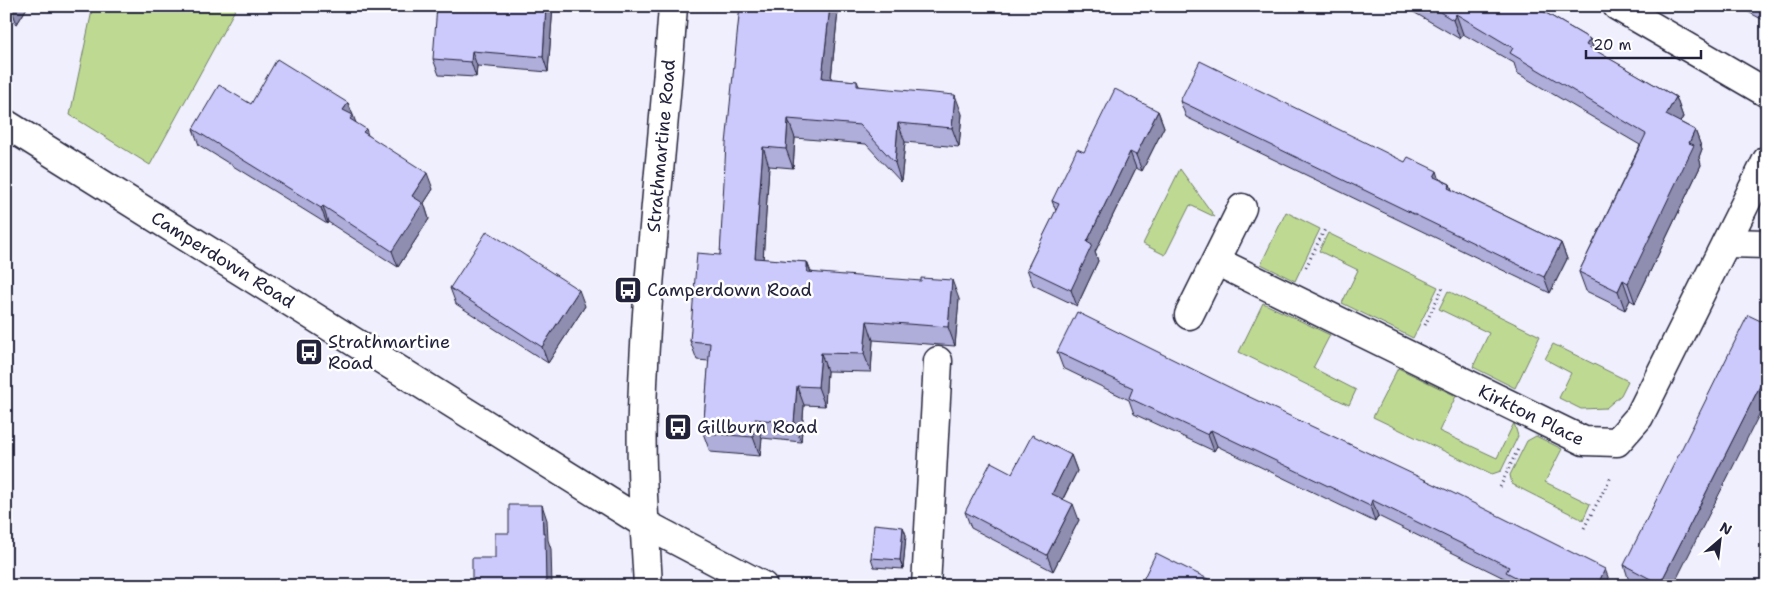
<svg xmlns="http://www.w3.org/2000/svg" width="1773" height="592" font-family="'Shantell Sans',sans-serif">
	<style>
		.green { fill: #beda92; stroke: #707e66 }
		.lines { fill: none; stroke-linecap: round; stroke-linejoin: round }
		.minor-casing { stroke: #22223b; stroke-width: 31 }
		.path { stroke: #22223b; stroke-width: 3; stroke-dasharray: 1 4; stroke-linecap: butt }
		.minor { stroke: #fff; stroke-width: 28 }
		.wall { fill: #afadd9; stroke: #22223b }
		.shaded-wall { fill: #8f8db0; stroke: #22223b }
		.building { fill: #ccc9fc; stroke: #22223b }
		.labels { text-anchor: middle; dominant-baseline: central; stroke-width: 5; stroke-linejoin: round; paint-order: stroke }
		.street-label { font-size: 18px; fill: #22223b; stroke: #fff }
		.poi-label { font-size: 18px; fill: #22223b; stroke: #fff; text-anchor: start }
	</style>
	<rect width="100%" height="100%" fill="#f0effe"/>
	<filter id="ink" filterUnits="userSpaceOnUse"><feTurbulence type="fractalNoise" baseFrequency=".02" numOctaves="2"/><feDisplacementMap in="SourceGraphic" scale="10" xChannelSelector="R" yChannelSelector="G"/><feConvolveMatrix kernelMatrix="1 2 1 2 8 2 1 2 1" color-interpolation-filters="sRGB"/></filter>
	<g filter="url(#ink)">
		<g class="green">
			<polygon points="93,6 237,6 150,165 70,115"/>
			<polygon points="1180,169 1215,217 1190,205 1165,255 1143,244"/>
			<polygon points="1286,212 1320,229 1295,281 1261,264"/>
			<polygon points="1328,233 1438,287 1413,338 1342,303 1358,270 1319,251"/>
			<polygon points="1448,291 1540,336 1515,388 1473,367 1489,333 1439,309"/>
			<polygon points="1263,303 1330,335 1313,368 1356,390 1349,405 1239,352"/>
			<polygon points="1553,344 1628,381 1621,395 1606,408 1581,409 1559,398 1571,373 1545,359"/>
			<polygon points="1398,368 1456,396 1439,431 1497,458 1514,423 1518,436 1501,471 1492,474 1373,417"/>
			<polygon points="1536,436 1562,449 1545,482 1590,504 1583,520 1512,484 1510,475 1527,441"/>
		</g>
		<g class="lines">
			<g class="minor-casing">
				<g id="minor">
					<polyline points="1617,6 1767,93"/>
					<path id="s1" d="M6 124 645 524 763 586"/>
					<polyline points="1726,243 1767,244"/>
					<path id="s2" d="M1216 261 1584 441 1617 442 1639 417 1767 160"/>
					<polyline points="1189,315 1242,208"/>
					<path id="s3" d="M648 586C645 528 640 469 642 411 646 276 664 141 673 6"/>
					<polyline points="926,586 938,361"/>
				</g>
			</g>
			<g class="path">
				<polyline points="1306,267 1326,227"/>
				<polyline points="1425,325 1444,285"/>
				<polyline points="1500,487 1519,447"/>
				<polyline points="1584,528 1612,475"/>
			</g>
			<use href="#minor" class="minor"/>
		</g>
		<g class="wall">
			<polygon points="6,6 28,6 17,24 6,18"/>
			<polygon points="553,6 548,72 477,66 476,77 439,75 433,59"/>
			<polygon points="740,6 836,6 838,11 831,79 857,81 859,86 962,114 959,147 905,142 901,182 866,144 795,138 793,168 769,166 763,259 807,262 811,272 959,299 955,346 873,340 871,372 827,371 825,406 804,405 801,442 762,438 760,456 710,452 703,433 709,361 697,360 690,341 720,255"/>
			<polygon points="1403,6 1534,6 1590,39 1594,50 1676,97 1683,117 1680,122 1695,130 1702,149 1699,157 1701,165 1635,303 1630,300 1625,310 1586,291 1579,272 1640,145 1517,73 1514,63 1463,34 1460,39"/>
			<polygon points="1737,6 1767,6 1767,22"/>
			<polygon points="1180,101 1440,179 1450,184 1452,190 1561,243 1567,259 1550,293 1186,117"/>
			<polygon points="348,103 355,122 368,135 433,189 424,203 429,219 398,267 328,222 327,224 199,145 193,129"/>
			<polygon points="1158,111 1164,127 1142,171 1136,168 1095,252 1098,261 1077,306 1033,285 1027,269 1056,211 1052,201 1084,152"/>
			<polygon points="450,288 585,306 548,363 456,304"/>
			<polygon points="1057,352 1611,585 1511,586 1510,581 1378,516 1375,522 1217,446 1214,451 1134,414 1129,400 1063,368"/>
			<polygon points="1071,455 1077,471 1063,499 1079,520 1053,571 971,528 965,512 1012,473"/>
			<polygon points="903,527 906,535 903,569 874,567 871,558"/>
			<polygon points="1624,565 1673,586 1638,586 1629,581"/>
		</g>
		<g class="shaded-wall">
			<polygon points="12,6 28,6 17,24 11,8"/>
			<polygon points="546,6 553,6 548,72 543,57"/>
			<polygon points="830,6 836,6 838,11 829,97 822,78"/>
			<polygon points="1456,14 1463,34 1460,39 1453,20"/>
			<polygon points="1590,39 1597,58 1586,45"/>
			<polygon points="472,51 477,66 476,77 471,62"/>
			<polygon points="955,95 962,114 959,147 952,128"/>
			<polygon points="1676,97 1683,117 1673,135 1666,115"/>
			<polygon points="348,103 353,115 359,131 343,110"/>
			<polygon points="1158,111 1164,127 1142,171 1136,155"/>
			<polygon points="788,119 795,138 793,168 786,149"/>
			<polygon points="898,123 905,142 901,182 895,163"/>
			<polygon points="366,129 371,145 363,132"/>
			<polygon points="1695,130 1702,149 1699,157 1701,165 1635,303 1628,283"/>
			<polygon points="763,147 769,166 762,277 755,258"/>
			<polygon points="1130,152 1136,168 1095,252 1098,261 1077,306 1071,290 1087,242"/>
			<polygon points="1437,171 1442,187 1434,177"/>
			<polygon points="427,173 433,189 424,203 429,219 398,267 392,251 412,196"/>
			<polygon points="1450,184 1455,200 1448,188"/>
			<polygon points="323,206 328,222 327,224 321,208"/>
			<polygon points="1561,243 1567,259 1550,293 1544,277"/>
			<polygon points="807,262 814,281 807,272"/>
			<polygon points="952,280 959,299 955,346 948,327"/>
			<polygon points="1623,280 1630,300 1625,310 1618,291"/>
			<polygon points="579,290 585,306 548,363 542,347"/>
			<polygon points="867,321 873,340 871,372 864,354"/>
			<polygon points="821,353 827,371 825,406 818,387"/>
			<polygon points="1767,372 1767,399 1673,586 1661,586 1660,584"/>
			<polygon points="797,386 804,405 801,442 794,423"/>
			<polygon points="755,419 762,438 760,456 753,437"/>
			<polygon points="1211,430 1217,446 1214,451 1208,435"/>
			<polygon points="1071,455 1077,471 1057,510 1052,494"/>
			<polygon points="1372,500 1378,516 1375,522 1370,506"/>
			<polygon points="1073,504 1079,520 1053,571 1047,555"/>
			<polygon points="542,505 547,520 548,540 551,549 552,586 546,586 543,533"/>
			<polygon points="903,527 906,535 903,569 900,560"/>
			<polygon points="1605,569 1611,585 1597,586"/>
			<polygon points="1535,581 1537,586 1533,586"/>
		</g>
		<g class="building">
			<polygon points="437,6 546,6 543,57 472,51 471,62 433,59"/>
			<polygon points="740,6 830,6 822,78 857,81 857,86 955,95 952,128 898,123 895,163 860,125 788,119 786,149 763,147 755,258 807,262 807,272 921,281 921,278 952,280 948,327 867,321 864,354 821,353 818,387 797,386 794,423 755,419 753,437 703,433 710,343 690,341 697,253 720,255 726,144"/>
			<polygon points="1430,6 1534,6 1590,39 1586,45 1676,97 1666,115 1695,130 1689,143 1694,145 1628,283 1623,280 1618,291 1579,272 1646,134 1510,53 1513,48 1456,14 1453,20"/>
			<polygon points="277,59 348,103 343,110 353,115 350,119 366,129 363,132 427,173 412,196 423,203 392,251 323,206 321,208 193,129 219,85 251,104"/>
			<polygon points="1200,61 1405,162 1408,157 1437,171 1434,177 1450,184 1448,188 1561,243 1544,277 1180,101"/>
			<polygon points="1115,89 1158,111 1136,155 1130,152 1087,242 1092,245 1071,290 1027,269 1059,204 1052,201 1077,149 1084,152"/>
			<polygon points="487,231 579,290 542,347 450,288"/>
			<polygon points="1077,312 1239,392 1453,493 1605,569 1597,586 1545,586 1535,581 1533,586 1506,572 1509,567 1372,500 1370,506 1211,430 1208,435 1129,398 1133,388 1057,352"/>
			<polygon points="1748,315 1767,324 1767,372 1660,584 1624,565"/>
			<polygon points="1032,435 1071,455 1052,494 1073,504 1047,555 965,512 991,462 1012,473"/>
			<polygon points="509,505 542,505 543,533 545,533 546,586 472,586 472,558 495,558 495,533 509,533"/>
			<polygon points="874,524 903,527 900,560 871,558"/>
			<polygon points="1156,553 1222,586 1140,586"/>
			<polygon points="1269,582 1276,586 1267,586"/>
		</g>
	</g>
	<defs>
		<g id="bus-square" transform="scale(1.4375)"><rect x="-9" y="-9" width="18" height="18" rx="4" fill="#22223b" stroke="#fff"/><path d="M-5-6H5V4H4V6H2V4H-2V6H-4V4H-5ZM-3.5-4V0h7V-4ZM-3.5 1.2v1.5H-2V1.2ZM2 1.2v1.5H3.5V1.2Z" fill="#fff"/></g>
	</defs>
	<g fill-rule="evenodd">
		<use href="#bus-square" x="628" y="290"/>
		<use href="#bus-square" x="309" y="352"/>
		<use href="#bus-square" x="678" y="427"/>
	</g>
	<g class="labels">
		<g class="street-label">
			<text stroke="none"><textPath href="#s3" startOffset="441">Strathmartine Road</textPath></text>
			<text stroke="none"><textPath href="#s1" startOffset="256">Camperdown Road</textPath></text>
			<text stroke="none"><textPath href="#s2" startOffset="351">Kirkton Place</textPath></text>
		</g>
		<g class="poi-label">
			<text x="647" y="290">Camperdown Road</text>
			<text x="328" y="342">Strathmartine<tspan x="328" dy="21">Road</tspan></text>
			<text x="697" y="427">Gillburn Road</text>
		</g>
	</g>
	<rect width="1773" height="592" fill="none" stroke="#fff" stroke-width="25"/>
	<rect x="12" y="12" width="1748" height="567" fill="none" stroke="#22223b" stroke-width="2" filter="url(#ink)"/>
	<g transform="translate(1720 540) rotate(28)" stroke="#ffffff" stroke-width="4" paint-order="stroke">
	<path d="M0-4L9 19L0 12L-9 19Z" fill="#22223b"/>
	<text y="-8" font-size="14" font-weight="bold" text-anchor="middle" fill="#22223b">N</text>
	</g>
	<path d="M1586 50v8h115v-8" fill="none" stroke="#22223b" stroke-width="2.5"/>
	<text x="1593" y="50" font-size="15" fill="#22223b" stroke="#ffffff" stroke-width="4" paint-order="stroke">20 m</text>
</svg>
